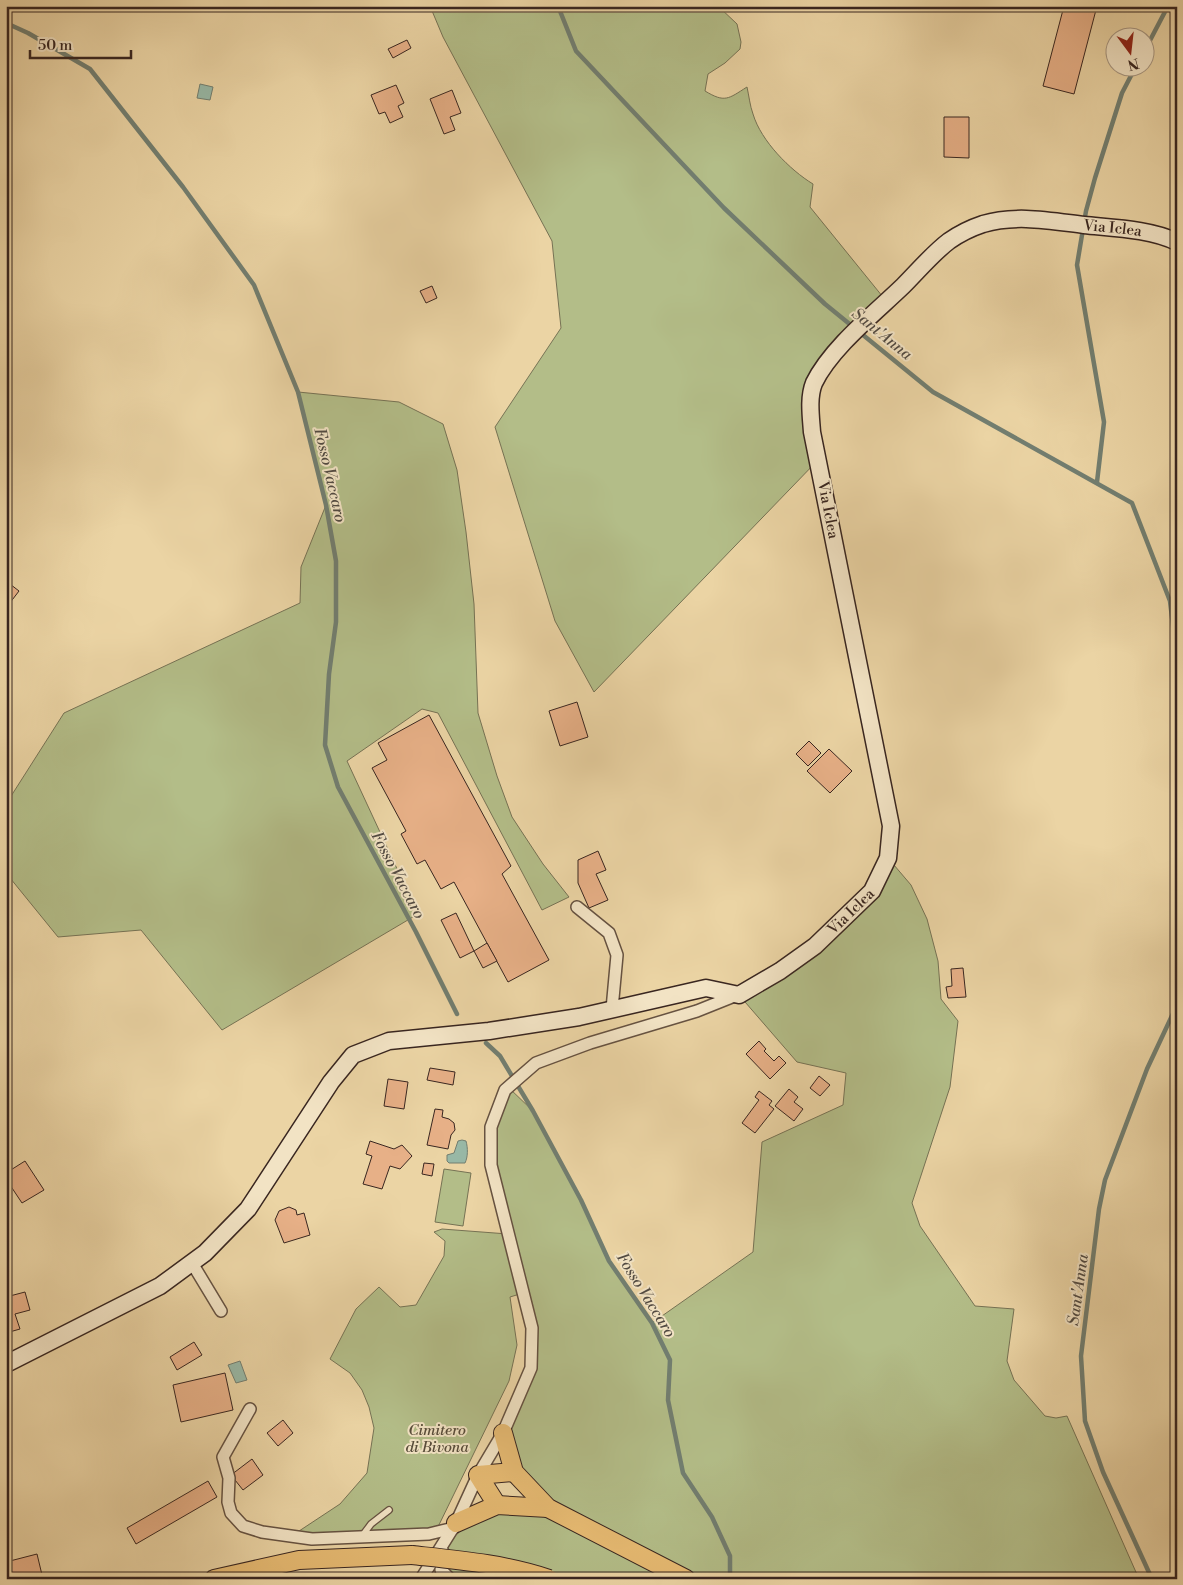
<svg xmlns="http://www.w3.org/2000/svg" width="1183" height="1585" font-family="'Libre Bodoni',serif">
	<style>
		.green { fill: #b3bd88; stroke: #767254 }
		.water { fill: #98b8a6; stroke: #727e70 }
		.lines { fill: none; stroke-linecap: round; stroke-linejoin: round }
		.stream { stroke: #727e70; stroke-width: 4.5 }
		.building { fill: #e7b087; stroke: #392620 }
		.lane-casing { stroke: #665241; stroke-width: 8 }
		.street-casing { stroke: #665241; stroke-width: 14 }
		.secondary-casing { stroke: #392620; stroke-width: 19 }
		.primary-casing { stroke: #392620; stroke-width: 20 }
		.lane { stroke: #f2e3c4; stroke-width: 5.5 }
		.street { stroke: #f2e3c4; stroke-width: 11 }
		.secondary { stroke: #f2e3c4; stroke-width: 16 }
		.primary { stroke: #e6ba72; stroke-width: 18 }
		.primary-bridge-casing { stroke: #392620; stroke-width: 20; stroke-linecap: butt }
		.primary-bridge { stroke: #e6ba72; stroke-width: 18 }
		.labels { text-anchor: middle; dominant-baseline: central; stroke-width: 4; stroke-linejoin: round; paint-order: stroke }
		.street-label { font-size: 15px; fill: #392620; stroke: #f2e3c4 }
		.park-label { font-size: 15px; font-style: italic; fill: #584c3a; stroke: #f2e3c4 }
		.water-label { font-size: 16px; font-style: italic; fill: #514a42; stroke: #f2e3c4 }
	</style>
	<rect width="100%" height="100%" fill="#ebd4a4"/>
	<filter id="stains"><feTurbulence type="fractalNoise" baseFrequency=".004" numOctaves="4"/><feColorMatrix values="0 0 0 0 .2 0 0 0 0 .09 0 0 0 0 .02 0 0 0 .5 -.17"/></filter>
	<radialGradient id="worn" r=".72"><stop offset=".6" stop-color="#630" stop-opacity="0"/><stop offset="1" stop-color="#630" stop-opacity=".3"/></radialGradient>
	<g class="green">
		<path d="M430 6H718L737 24 741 42 740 49 725 63 708 74 705 91C725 103 728 99 747 87 749 96 750 106 753 114 761 141 790 170 813 184L810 207 887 302 814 385 818 460 594 692 555 621 495 427 561 328 552 241 443 37Z"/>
		<polygon points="298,392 399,402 443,424 457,470 466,532 474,604 478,713 497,776 512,817 543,864 569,897 542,910 438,713 422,709 347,761 418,914 222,1030 141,930 58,937 6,873 6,804 64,713 300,603 301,567 326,505"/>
		<polygon points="888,858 911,885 927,919 938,961 941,999 958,1021 950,1087 912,1203 920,1226 975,1306 1014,1309 1007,1361 1014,1380 1045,1416 1056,1418 1067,1416 1139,1579 450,1579 441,1570 444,1543 456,1523 497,1505 547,1508 514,1472 503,1433 531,1368 523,1293 510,1297 517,1345 509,1381 436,1531 290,1537 340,1504 367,1473 374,1428 369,1407 362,1390 350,1373 330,1359 356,1309 379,1287 400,1307 416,1305 444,1256 445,1241 434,1232 442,1229 508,1234 491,1165 491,1127 508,1087 533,1111 581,1200 609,1261 652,1323 753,1252 762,1142 843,1105 846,1073 797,1062 739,995 780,971 872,891"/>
		<polygon points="444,1169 471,1173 463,1226 435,1222"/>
	</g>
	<g class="water">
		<polygon points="200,84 213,87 210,100 197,98"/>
		<path d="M462 1140 466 1141C468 1148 468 1157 465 1163H449L447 1161V1155L454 1153 458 1141Z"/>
		<polygon points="240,1361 247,1380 236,1383 228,1365"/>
	</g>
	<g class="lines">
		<g class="stream">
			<polyline points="558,6 576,51 724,208 825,304 933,392 1132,503 1170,601 1177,659"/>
			<polyline points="6,23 28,33 90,69 183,187 254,285 298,392 326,505 336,561 336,622 329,674 325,745 338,787 416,932 457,1014"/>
			<polyline points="1146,48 1168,6"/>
			<polyline points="1097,482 1104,422 1077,265 1086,211 1095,178 1122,93 1135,68"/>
			<polyline points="486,1043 500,1056 533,1111 581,1200 609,1261 652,1323 670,1360 668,1400 683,1473 712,1517 730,1556 730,1579"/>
			<polyline points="1152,1579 1103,1472 1085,1421 1081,1356 1099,1209 1105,1180 1147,1069 1177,1005"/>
		</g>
	</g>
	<g class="building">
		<polygon points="1064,6 1097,6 1074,94 1043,86"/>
		<polygon points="407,40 411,48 393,58 388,49"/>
		<polygon points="396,85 404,103 398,106 403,117 390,123 385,112 379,114 371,95"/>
		<polygon points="452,90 461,113 450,117 455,130 444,134 430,99"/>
		<polygon points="944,117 969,117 969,158 944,157"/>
		<polygon points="432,286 437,298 426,303 420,291"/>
		<polygon points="6,581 19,591 6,608"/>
		<polygon points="577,702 588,737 560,746 549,711"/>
		<polygon points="429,715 511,866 502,874 549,960 508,982 454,882 441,889 425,860 417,864 401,834 406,831 372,768 387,760 378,743"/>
		<polygon points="809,741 821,753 808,766 796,754"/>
		<polygon points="829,749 852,771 830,793 807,771"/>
		<polygon points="598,851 606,870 596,874 608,900 589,908 578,883 578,860"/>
		<polygon points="456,913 474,951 460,958 441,920"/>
		<polygon points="487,943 497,961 483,968 474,951"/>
		<polygon points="963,968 966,997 948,998 946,987 952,986 951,969"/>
		<polygon points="759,1041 766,1049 764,1051 774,1061 779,1056 786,1063 770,1079 746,1054"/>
		<polygon points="430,1068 455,1072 453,1085 427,1080"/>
		<polygon points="819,1076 830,1085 820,1096 810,1088"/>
		<polygon points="388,1079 408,1082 404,1109 384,1106"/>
		<polygon points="789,1089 798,1097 794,1102 803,1109 794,1121 775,1106"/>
		<polygon points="759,1091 772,1101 769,1105 774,1109 755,1133 742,1123 759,1100 755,1097"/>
		<polygon points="435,1109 443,1110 442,1117 449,1119 454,1123 455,1130 451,1135 448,1149 427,1145"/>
		<polygon points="370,1141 394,1149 402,1145 412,1156 400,1169 390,1166 382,1189 363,1184 372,1156 366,1154"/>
		<polygon points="25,1161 44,1190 22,1203 6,1179 6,1173"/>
		<polygon points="424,1163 434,1164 432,1176 422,1174"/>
		<polygon points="289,1207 296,1210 297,1215 304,1213 310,1235 284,1243 275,1220 279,1211"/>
		<polygon points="25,1292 30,1310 15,1314 20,1329 6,1333 6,1297"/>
		<polygon points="194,1342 202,1355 177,1370 170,1357"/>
		<polygon points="225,1373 233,1410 181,1422 173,1385"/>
		<polygon points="283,1420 293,1433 278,1446 267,1433"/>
		<polygon points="252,1459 263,1475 243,1490 231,1475"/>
		<polygon points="208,1481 217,1497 136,1544 127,1528"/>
		<polygon points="37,1554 43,1579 6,1579 6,1562"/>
	</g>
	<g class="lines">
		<g class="lane-casing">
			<polyline id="lane" points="362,1536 371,1524 389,1510"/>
		</g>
		<g class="street-casing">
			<g id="street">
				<polyline points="577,907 609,933 617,955 612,1009"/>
				<polyline points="192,1263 221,1311"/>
				<polyline points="250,1409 223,1457 229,1478 228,1502 231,1513 243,1526 262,1532 312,1539 429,1534 454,1528"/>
				<polyline points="443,1552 441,1570 450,1579"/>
				<polyline points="421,1579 456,1523 478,1475 503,1433 531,1368 532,1328 491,1165 491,1127 505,1090 536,1063 590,1043 697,1011 737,995"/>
			</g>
		</g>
		<g class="secondary-casing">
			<g id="secondary">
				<path id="s1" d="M6 1364 160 1286 205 1253 248 1209 331 1082 353 1055 389 1041 489 1031 579 1017 706 988 739 995 780 971 815 946 872 891 888 858 891 826 812 432C811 417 808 398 814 383 831 348 875 313 903 286 918 271 933 253 949 241 959 234 971 228 983 224 1016 214 1051 221 1084 225 1113 228 1151 229 1177 242"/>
			</g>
		</g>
		<g class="primary-casing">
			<g id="primary">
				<polyline points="503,1433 514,1472 548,1508 686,1579"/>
				<polyline points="497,1505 478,1475 514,1472"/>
				<polyline points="456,1523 497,1505 548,1508"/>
				<polyline points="214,1579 299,1560 412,1555"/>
			</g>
		</g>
		<use href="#lane" class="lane"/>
		<use href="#street" class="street"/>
		<use href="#secondary" class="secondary"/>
		<use href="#primary" class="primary"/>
		<g class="primary-bridge-casing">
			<path id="primary-bridge" d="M412 1555C458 1560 505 1564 549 1579"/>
		</g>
		<use href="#primary-bridge" class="primary-bridge"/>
	</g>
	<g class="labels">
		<g class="street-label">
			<text stroke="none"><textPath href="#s1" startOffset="1926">Via Iclea</textPath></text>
			<text transform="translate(828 510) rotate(79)">Via Iclea</text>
			<text stroke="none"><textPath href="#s1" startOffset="1011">Via Iclea</textPath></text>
		</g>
		<g class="park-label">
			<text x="437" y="1430">Cimitero<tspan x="437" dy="17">di Bivona</tspan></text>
		</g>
		<g class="water-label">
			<text transform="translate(882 334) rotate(39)">Sant'Anna</text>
			<text transform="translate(330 475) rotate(77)">Fosso Vaccaro</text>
			<text transform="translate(398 875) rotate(62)">Fosso Vaccaro</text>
			<text transform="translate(1078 1290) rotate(-82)">Sant'Anna</text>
			<text transform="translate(646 1295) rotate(58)">Fosso Vaccaro</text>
		</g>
	</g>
	<rect width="1183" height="1585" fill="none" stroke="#ebd4a4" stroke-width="25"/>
	<rect x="8" y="8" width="1168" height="1570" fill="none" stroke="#392620" stroke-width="2.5"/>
	<rect x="12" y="12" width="1158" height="1560" fill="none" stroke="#392620"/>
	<g transform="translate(1130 52) rotate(165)"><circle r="24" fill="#f2e3c4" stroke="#a89782"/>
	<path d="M0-4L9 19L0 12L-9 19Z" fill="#8f2418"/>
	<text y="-8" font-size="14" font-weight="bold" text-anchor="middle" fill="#392620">N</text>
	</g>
	<path d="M30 50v8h101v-8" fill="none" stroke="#392620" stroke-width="2.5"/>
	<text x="38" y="50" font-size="15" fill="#392620" stroke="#f2e3c4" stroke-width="4" paint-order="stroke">50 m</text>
	<rect width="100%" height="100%" filter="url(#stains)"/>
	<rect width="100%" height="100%" fill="url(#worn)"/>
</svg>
